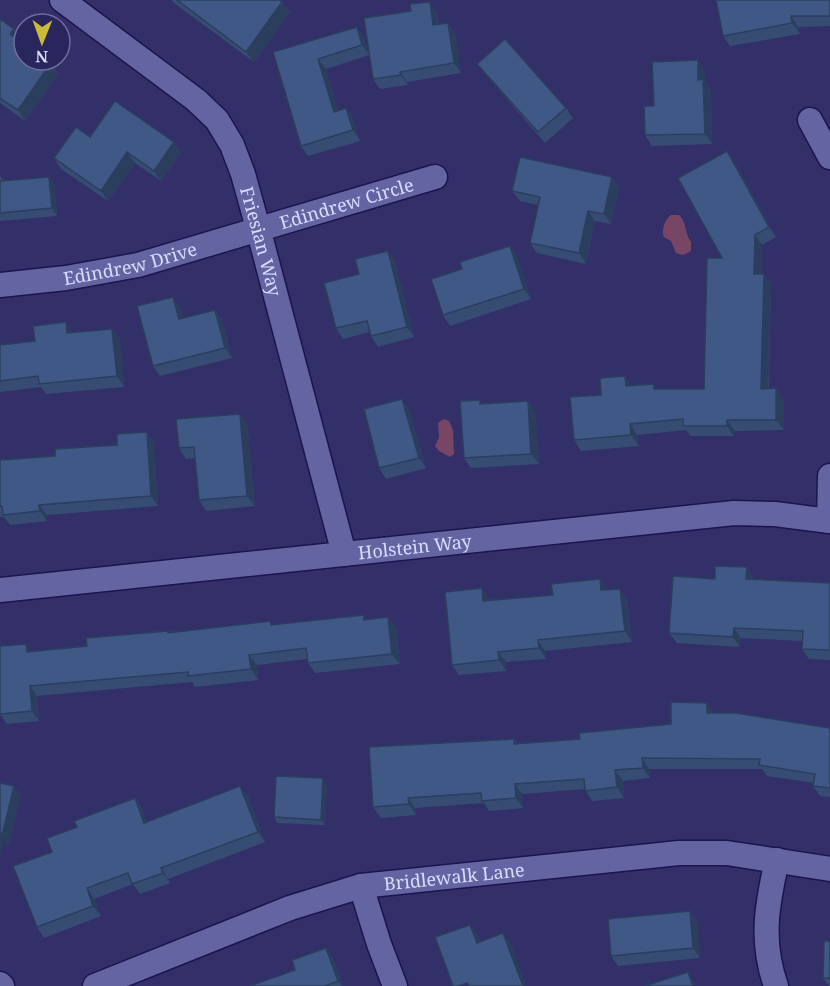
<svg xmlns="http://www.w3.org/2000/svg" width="830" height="986" font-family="'Noto Serif',serif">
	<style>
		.water { fill: #784665 }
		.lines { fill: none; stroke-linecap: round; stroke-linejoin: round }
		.minor-casing { stroke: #1c154c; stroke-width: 27 }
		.minor { stroke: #6464a3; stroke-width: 24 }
		.wall { fill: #364c73 }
		.shaded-wall { fill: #2c3e5e }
		.building { fill: #3f5886; stroke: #2c3e5e; stroke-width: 1.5 }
		.labels { text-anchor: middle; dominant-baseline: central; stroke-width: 4.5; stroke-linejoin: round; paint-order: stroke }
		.street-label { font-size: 18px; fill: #d9dcff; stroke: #29255d }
	</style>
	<rect width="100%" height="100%" fill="#333069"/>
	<g class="water">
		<path d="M671 215H679C687 222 684 233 691 242V251L683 255 676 253 671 241 664 237C661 230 665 219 671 215Z"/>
		<polygon points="444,419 449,421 453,430 454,454 450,457 439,451 435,446 439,437 438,423"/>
	</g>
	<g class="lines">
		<g class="minor-casing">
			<g id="minor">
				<path id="s1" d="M62 0 196 100 217 120 232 145 243 174 258 228 344 554"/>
				<polyline points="810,120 830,157"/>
				<path id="s2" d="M0 285 66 278 138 265 435 177"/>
				<polyline points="829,521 830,476"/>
				<path id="s3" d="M0 590 734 513 775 514 830 521"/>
				<polyline points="361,886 379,944 395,986"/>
				<polyline points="0,984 2,986"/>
				<path id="s4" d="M95 986 290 908 361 886 679 853H727L830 869"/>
				<path d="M776 986C760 941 767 905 777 860"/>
			</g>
		</g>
		<use href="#minor" class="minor"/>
	</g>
	<g class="wall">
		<polygon points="172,0 280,0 282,2 290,12 254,62 174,3"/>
		<polygon points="830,0 830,26 798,27 800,34 730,46 723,36"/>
		<polygon points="411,11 437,12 439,24 448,23 455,33 461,73 407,82 408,85 380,89 373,79"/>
		<polygon points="0,19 14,29 21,39 20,41 51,63 58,74 25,121 0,103"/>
		<polygon points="357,27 364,38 369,55 326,69 338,111 346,108 353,119 360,141 308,156 301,146 273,52"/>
		<polygon points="698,60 705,71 705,82 711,90 712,144 652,146 645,135 654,106"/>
		<polygon points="477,64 566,108 573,118 545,143 485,74"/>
		<polygon points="90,137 181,152 161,181 135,163 108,201 61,169 54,158"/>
		<polygon points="727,151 734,161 776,237 762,245 762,274 764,274 771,284 769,388 784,399 784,430 735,431 734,436 691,436 686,430 637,435 639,446 581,451 574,440 601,395 632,386 657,389 704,389 722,258"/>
		<polygon points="0,176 4,181 54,184 57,216 0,221"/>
		<polygon points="619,187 611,224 595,221 586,264 537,253 530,243 538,205 520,201 512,191"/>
		<polygon points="517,256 531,299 450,326 443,315"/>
		<polygon points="395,261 414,337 378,347 371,336 370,332 343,339 336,328 359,274"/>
		<polygon points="180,307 183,318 215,310 222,320 232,358 160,376 153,366"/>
		<polygon points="112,329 120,339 124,387 46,394 41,387 0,392 0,345 35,341 73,333"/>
		<polygon points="528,401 535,411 539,464 471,468 464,458 483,404"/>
		<polygon points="409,410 426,468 386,479 379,468"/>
		<polygon points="240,414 247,424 255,506 206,511 199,500 195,458 186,459 179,448"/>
		<polygon points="147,432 154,443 158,506 47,515 47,521 10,525 4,517 0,517 0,460 55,456 117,445"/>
		<polygon points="747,567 754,578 754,579 830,583 830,660 809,659 802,649 802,641 741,638 740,647 677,643 669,633 715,579"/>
		<polygon points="607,590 627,599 632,642 545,651 546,659 506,662 506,671 459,675 452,665 489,599 490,601"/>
		<polygon points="388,617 396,627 400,664 315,673 308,663 307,659 257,665 258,680 195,687 192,682 37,696 39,721 7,724 0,714 0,646 31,651 87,646 168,631 169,632 367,619"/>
		<polygon points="707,703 714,713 830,728 830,797 820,796 813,786 814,783 767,776 762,769 649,769 650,778 623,781 624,798 592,801 585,789 522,794 523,808 489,811 484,803 415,808 416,815 381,818 373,807 514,739 517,744 580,739 671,724"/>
		<polygon points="327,783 325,825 277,823 274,817"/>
		<polygon points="248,796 265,842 168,879 170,883 140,894 133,884 94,899 101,916 44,938 37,927 52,852 77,827 135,798 142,809 147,822"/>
		<polygon points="690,911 697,921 700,958 618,966 611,956"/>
		<polygon points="830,941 830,986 829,986 823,978"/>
		<polygon points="333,958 343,986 250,986"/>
	</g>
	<g class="shaded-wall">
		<polygon points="282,2 290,12 254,62 246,52"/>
		<polygon points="430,2 437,12 440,36 433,25"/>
		<polygon points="791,16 798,27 800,34 792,23"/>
		<polygon points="448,23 455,33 461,73 454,63"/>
		<polygon points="357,27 364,38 369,55 362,45"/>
		<polygon points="14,29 21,39 18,45 10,34"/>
		<polygon points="318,59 326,69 341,122 334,112"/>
		<polygon points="698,60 705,71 705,82 711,90 712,144 705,134 698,80"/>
		<polygon points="51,63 58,74 25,121 18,110"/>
		<polygon points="400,72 407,82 408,85 401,75"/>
		<polygon points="346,108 353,119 360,141 353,130"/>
		<polygon points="174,142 181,152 161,181 154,171"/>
		<polygon points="727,151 734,161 776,237 769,227"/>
		<polygon points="127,152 135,163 108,201 101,191"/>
		<polygon points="49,177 54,184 57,216 52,208"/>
		<polygon points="612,177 619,187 611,224 604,214"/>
		<polygon points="588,211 595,221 586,264 579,253"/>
		<polygon points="755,235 762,245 762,284 754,274"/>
		<polygon points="510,246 517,256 531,299 524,289"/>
		<polygon points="388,251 395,261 414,337 407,327"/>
		<polygon points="764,274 771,284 768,399 761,389"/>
		<polygon points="173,297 180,307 186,329 179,319"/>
		<polygon points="215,310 222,320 232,358 225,348"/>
		<polygon points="66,322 73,333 67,333"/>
		<polygon points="112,329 120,339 124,387 117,376"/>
		<polygon points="625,376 632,386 626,386"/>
		<polygon points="776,388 784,399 784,430 776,420"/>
		<polygon points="402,399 409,410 426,468 419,458"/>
		<polygon points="528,401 535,411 539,464 531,454"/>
		<polygon points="240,414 247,424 255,506 247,496"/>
		<polygon points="727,420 735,431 734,436 727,426"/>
		<polygon points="630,424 637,435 639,446 631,435"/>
		<polygon points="147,432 154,443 158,506 151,496"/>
		<polygon points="39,505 47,515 47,521 40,511"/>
		<polygon points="747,567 754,578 753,589 746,579"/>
		<polygon points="600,579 607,590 601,590"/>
		<polygon points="482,588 489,599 490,612 483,601"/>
		<polygon points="620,589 627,599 632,642 625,631"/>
		<polygon points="388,617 396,627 400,664 392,654"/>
		<polygon points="734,628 741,638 740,647 733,637"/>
		<polygon points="538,640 545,651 546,659 539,648"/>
		<polygon points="26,644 33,654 27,652"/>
		<polygon points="498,652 506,662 506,671 499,660"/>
		<polygon points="249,655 257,665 258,680 251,669"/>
		<polygon points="30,686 37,696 39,721 32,711"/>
		<polygon points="707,703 714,713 707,713"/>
		<polygon points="642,758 649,769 650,778 643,768"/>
		<polygon points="615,770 623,781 624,798 617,787"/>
		<polygon points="323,778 327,783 325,825 321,820"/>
		<polygon points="515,784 522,794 523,808 516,798"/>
		<polygon points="14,786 21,796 9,847 4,839 0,856 0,828"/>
		<polygon points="240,786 248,796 265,842 258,832"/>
		<polygon points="135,798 142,809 151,833 144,823"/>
		<polygon points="408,798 415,808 416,815 409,804"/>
		<polygon points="161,868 168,879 170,883 163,873"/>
		<polygon points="87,888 94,899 101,916 93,906"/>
		<polygon points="690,911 697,921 700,958 693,948"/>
		<polygon points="470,925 478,935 484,953 477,943"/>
		<polygon points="503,933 511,944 526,986 523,986"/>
		<polygon points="326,948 333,958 343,986 341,986 338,981"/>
		<polygon points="688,972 695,983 696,986 693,986"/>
	</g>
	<g class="building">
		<polygon points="177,0 280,0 282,2 246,52"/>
		<polygon points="716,0 830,0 830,16 791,16 792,23 723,36"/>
		<polygon points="430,2 433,25 448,23 454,63 400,72 401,75 373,79 364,18 411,11 410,4"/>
		<polygon points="0,19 14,29 10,34 24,44 24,60 46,60 51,63 18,110 0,98"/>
		<polygon points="357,27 362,45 318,59 334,112 346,108 353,130 301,146 273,52"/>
		<polygon points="505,39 566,108 538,132 477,64"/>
		<polygon points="698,60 698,80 703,79 705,134 645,135 644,106 654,106 652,62"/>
		<polygon points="115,101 174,142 154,171 127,152 101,191 54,158 76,127 90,137"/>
		<polygon points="727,151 769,227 755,235 754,274 764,274 761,389 776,388 776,420 727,420 727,426 683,426 683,419 630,424 631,435 574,440 570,397 601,395 600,378 625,376 626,386 654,384 654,389 704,389 707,258 722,258 678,178"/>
		<polygon points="520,157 612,177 604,214 588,211 579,253 530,243 540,197 512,191"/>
		<polygon points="49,177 52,208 0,213 0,181"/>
		<polygon points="510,246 524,289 443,315 431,279 462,269 460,262"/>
		<polygon points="388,251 407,327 371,336 367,321 336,328 324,283 359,274 355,259"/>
		<polygon points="173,297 179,319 215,310 225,348 153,366 137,306"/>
		<polygon points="66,322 67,333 112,329 117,376 39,384 38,376 0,381 0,345 35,341 33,326"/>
		<polygon points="402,399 419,458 379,468 364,409"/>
		<polygon points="480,400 480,404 528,401 531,454 464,458 460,401"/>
		<polygon points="240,414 247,496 199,500 194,447 179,448 176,419"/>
		<polygon points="147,432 151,496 39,505 40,511 3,515 2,506 0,506 0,460 55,456 55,449 117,445 117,434"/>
		<polygon points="715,566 747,567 746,579 830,583 830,650 802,649 803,631 734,628 733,637 669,633 673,576 715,579"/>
		<polygon points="600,579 601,590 620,589 625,631 538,640 539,648 498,652 499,660 452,665 445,592 482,588 483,601 553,595 551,584"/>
		<polygon points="364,615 364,620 388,617 392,654 308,663 306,648 249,655 251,669 188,676 188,672 30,686 32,711 0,714 0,646 26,644 27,652 87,646 86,638 168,631 168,633 270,621 271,625"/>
		<polygon points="671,702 707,703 707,713 736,713 830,728 830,788 813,786 815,774 759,765 760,759 642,758 643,768 615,770 617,787 585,791 584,779 515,784 516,798 482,801 481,793 408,798 409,804 373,807 369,747 514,739 514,744 580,739 579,733 671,724"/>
		<polygon points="276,776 323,778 321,820 274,817"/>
		<polygon points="0,783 14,786 2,836 0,831"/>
		<polygon points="240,786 258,832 161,868 163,873 132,884 128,873 87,888 93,906 37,927 13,866 52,852 47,838 77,827 74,821 135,798 144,823"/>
		<polygon points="690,911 693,948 611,956 608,919"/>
		<polygon points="470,925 477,943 503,933 523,986 469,986 467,983 459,986 453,986 435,937"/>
		<polygon points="824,941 830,941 830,978 823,978"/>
		<polygon points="326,948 338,981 325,986 250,986 295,970 292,960"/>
		<polygon points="688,972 693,986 645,986"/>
	</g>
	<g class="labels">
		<g class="street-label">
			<text stroke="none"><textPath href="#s2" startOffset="357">Edindrew Circle</textPath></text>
			<text stroke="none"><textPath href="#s1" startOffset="326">Friesian Way</textPath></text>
			<text stroke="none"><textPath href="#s2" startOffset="132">Edindrew Drive</textPath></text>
			<text stroke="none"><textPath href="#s3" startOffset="417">Holstein Way</textPath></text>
			<text stroke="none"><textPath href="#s4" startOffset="378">Bridlewalk Lane</textPath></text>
		</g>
	</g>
	<g transform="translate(42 42) rotate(181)"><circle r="28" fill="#29255d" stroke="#6f6e9e" stroke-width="1.5"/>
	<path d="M0-4.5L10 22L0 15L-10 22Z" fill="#caba3a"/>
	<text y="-9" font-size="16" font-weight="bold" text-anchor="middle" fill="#d9dcff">N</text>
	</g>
</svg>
